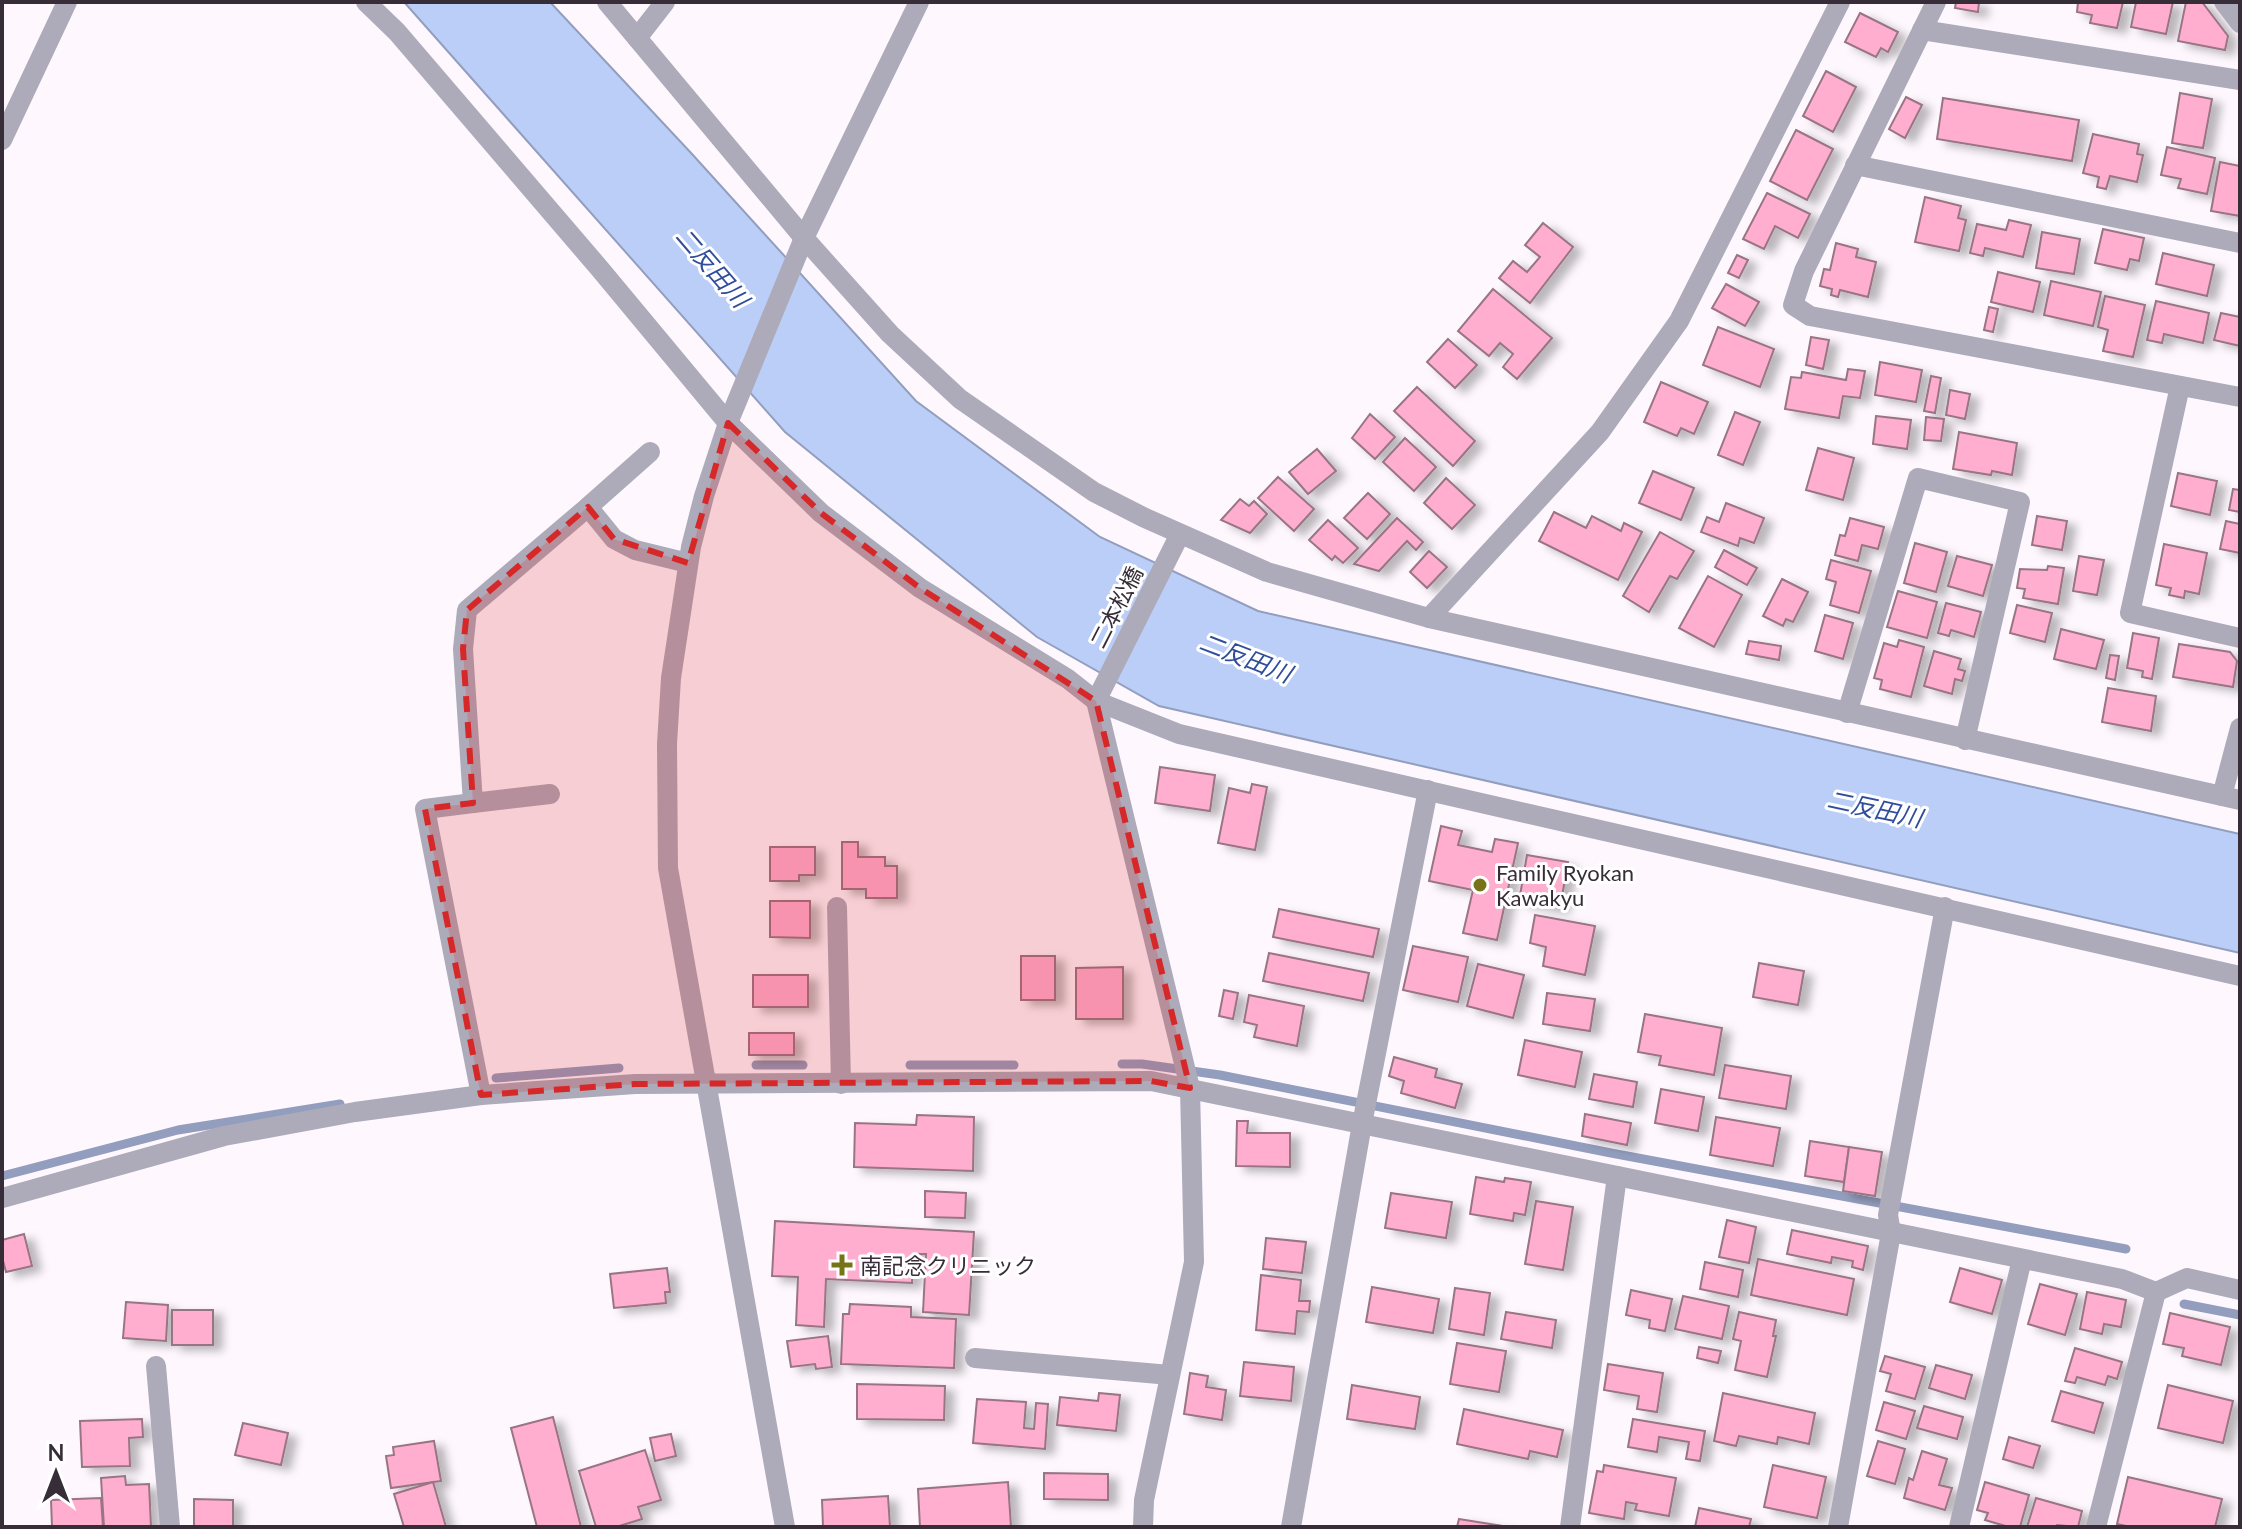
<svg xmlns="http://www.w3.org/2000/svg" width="2242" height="1529" font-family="Lato,'Noto Sans JP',sans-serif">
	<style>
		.water { fill: #bbcef7; stroke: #939ebe; stroke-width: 2 }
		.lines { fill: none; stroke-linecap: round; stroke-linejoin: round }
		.stream { stroke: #939ebe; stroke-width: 9 }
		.building { fill: #ffaed0; stroke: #997583; stroke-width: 2; filter: url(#shadow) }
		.minor { stroke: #adaaba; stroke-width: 20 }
		.tertiary { stroke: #adaaba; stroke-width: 20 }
		.marked { fill: #d62828; fill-opacity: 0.2; stroke: #d62828; stroke-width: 6; stroke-dasharray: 16 10; stroke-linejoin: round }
		.poi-dot { fill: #757419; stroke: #fff; stroke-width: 3 }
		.labels { text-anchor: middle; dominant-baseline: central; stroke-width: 6; stroke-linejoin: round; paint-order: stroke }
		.street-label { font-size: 22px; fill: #372d38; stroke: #fff }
		.poi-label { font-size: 22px; fill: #372d38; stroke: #fff; text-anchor: start }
		.water-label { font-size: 24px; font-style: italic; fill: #2f4d9b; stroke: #fff }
	</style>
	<defs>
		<filter id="shadow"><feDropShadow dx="9" dy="5" stdDeviation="4" flood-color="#0004"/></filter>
	</defs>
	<rect width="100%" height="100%" fill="#fef8fe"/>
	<polygon class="water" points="404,2 550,2 692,154 916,401 1100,537 1258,611 2240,834 2240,953 1159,706 1037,637 785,432"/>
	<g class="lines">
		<g class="stream">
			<polyline points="1122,1064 1142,1064 1220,1075 1611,1153 2126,1249"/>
			<polyline points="756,1065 803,1065"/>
			<polyline points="910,1065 1014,1065"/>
			<polyline points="496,1078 619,1068"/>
			<polyline points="2,1176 178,1130 340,1104"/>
			<polyline points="2184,1304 2240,1315"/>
		</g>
	</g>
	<g class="building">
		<polygon points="1956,2 1979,2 1978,12 1955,8"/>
		<polygon points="2078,2 2123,2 2117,28 2090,23 2092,15 2077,12"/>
		<polygon points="2136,2 2173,2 2166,34 2131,27"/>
		<polygon points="2186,2 2202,2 2228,36 2225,50 2178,41"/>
		<polygon points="1860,13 1898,32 1888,52 1881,48 1876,57 1845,42"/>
		<polygon points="1826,71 1856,87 1833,132 1803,116"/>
		<polygon points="2180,93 2212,99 2203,148 2172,143"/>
		<polygon points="1906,97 1922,105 1905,138 1889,129"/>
		<polygon points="1943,98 2079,120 2072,161 1937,139"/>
		<polygon points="1796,130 1833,149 1807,200 1770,181"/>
		<polygon points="2093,134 2139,144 2137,154 2143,155 2137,182 2110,176 2106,189 2097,187 2099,177 2083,173"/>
		<polygon points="2167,147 2215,158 2207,194 2178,188 2181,179 2161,175"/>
		<polygon points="2220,162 2240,166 2240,216 2211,211"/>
		<polygon points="1767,193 1810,214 1798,238 1775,226 1764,249 1743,239"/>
		<polygon points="1925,197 1961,206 1958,218 1966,220 1959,251 1915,242"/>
		<polygon points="2009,220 2031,225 2023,257 1985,248 1983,256 1970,253 1977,224 2006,230"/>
		<polygon points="1543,223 1573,247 1530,303 1499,278 1513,261 1527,272 1540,257 1525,245"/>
		<polygon points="2103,229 2144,238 2139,261 2130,259 2127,270 2095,263"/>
		<polygon points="2042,232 2080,239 2074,274 2036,268"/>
		<polygon points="1836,243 1858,249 1856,257 1876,262 1868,297 1840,290 1838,297 1831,295 1832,289 1820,286 1824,269 1830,270"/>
		<polygon points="2163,253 2214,265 2207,296 2156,284"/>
		<polygon points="1737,255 1748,260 1739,278 1728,273"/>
		<polygon points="1998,272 2040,282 2033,312 1991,302"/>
		<polygon points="2051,281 2101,292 2093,326 2044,315"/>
		<polygon points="1726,284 1759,302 1745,326 1712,308"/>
		<polygon points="1493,289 1552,338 1517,379 1503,367 1513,354 1500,343 1489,356 1458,331"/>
		<polygon points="2105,296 2145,305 2133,357 2103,351 2108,330 2098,327"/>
		<polygon points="2156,301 2209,313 2203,343 2164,334 2162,343 2147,340"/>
		<polygon points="1989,307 1998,309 1993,332 1984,330"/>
		<polygon points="2221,313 2240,317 2240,346 2214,340"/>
		<polygon points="1718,327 1774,349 1760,387 1703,365"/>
		<polygon points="1811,337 1829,340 1823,369 1806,365"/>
		<polygon points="1448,339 1477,365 1455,388 1427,362"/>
		<polygon points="1880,362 1922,370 1916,402 1875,395"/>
		<polygon points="1848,369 1865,371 1860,398 1843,396 1839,418 1785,409 1791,377 1801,378 1802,372 1846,380"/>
		<polygon points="1931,376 1941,378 1935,413 1924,411"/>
		<polygon points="1661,382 1708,402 1694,434 1681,428 1677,436 1644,422"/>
		<polygon points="1417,387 1475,441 1453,466 1394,411"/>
		<polygon points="1950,390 1970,394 1965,419 1946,415"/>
		<polygon points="1735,412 1760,422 1743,465 1718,455"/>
		<polygon points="1370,414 1395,437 1375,459 1352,438"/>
		<polygon points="1876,416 1911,420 1907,449 1873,444"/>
		<polygon points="1926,417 1944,419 1941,441 1924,440"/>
		<polygon points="1959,432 2017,443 2012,475 1992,471 1991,475 1953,469"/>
		<polygon points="1405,438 1436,467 1414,491 1383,462"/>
		<polygon points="1818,448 1854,458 1843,500 1806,490"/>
		<polygon points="1317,449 1336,471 1308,494 1289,472"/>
		<polygon points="1653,471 1694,488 1681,520 1639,503"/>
		<polygon points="2178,473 2217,481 2210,515 2171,506"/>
		<polygon points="1278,477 1314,509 1294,531 1258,498"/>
		<polygon points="1446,478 1475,505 1452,529 1424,503"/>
		<polygon points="2233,489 2240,490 2240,512 2229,510"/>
		<polygon points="1368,493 1390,514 1367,539 1344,518"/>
		<polygon points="1240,499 1249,506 1254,501 1267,514 1250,533 1221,520"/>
		<polygon points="1726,503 1764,518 1754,543 1740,538 1738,546 1701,532 1707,517 1719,522"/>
		<polygon points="1554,512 1586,528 1592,516 1621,531 1624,523 1642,532 1618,580 1539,541"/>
		<polygon points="2037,516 2067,521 2062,550 2032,545"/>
		<polygon points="1397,518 1423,542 1416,550 1407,541 1379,571 1354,564"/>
		<polygon points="1850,518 1884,527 1878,549 1862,545 1858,561 1835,555 1840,535 1845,536"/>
		<polygon points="1328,520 1358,548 1343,563 1335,556 1332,560 1309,540"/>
		<polygon points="2226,521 2240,524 2240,553 2220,549"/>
		<polygon points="1660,532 1694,551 1677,579 1670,576 1649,612 1623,596"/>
		<polygon points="1915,543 1947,552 1936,592 1904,583"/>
		<polygon points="2164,544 2207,553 2199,594 2185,591 2184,598 2169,595 2171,588 2156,585"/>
		<polygon points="1724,550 1757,568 1747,585 1715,567"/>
		<polygon points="1429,551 1447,567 1427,588 1410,572"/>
		<polygon points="1957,556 1992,565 1983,596 1948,586"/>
		<polygon points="2079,556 2104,560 2097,595 2073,591"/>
		<polygon points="1831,560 1871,571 1859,613 1830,605 1836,582 1826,579"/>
		<polygon points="2048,566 2064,568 2058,604 2023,598 2025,589 2017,588 2020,569 2047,570"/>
		<polygon points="1708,576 1742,595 1714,647 1679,628"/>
		<polygon points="1782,579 1808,592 1793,622 1786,619 1783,626 1763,616"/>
		<polygon points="1898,591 1937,602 1927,638 1887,627"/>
		<polygon points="1946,603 1981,612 1974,637 1951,630 1949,636 1938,633"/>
		<polygon points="2017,605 2052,613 2045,642 2010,633"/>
		<polygon points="1825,615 1853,623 1843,659 1815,651"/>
		<polygon points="2061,629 2104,640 2096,669 2054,659"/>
		<polygon points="2133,633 2159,638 2152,679 2142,677 2143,671 2127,668"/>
		<polygon points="1899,640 1924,647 1911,697 1880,689 1882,680 1874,678 1884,643 1897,647"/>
		<polygon points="1749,641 1781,646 1779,660 1746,654"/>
		<polygon points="2179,644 2230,652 2237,661 2233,687 2173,677"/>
		<polygon points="1934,651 1961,659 1958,669 1965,671 1962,681 1955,679 1952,694 1924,686"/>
		<polygon points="2110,655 2119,656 2115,680 2106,678"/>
		<polygon points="2108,688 2156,696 2151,731 2102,722"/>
		<polygon points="1160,767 1215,775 1210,811 1155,803"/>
		<polygon points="1252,784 1267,787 1255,850 1218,843 1229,788 1250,793"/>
		<polygon points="1441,826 1462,831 1458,845 1492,852 1495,839 1518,843 1497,940 1463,933 1473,890 1429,881"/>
		<polygon points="842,842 858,842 858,857 885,857 885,866 897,866 897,898 866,898 866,889 842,889"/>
		<polygon points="770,847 815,847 815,875 799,875 799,881 770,881"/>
		<polygon points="1527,855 1568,862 1560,908 1519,901"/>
		<polygon points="770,901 810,901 810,938 770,937"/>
		<polygon points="1279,909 1379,929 1373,957 1273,937"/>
		<polygon points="1535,915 1595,926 1585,975 1543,966 1546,947 1530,943"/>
		<polygon points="1413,946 1468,957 1458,1002 1403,990"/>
		<polygon points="1269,953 1369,973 1363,1001 1263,981"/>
		<rect x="1021" y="956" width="34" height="44"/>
		<polygon points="1759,963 1804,971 1798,1005 1753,997"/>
		<polygon points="1478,964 1524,975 1513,1018 1467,1006"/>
		<polygon points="1123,967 1123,1019 1076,1019 1076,968"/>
		<rect x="753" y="975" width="55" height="32"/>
		<polygon points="1224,990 1238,993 1233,1019 1219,1016"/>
		<polygon points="1547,993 1595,999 1590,1031 1543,1024"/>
		<polygon points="1249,995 1304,1006 1297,1046 1254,1037 1257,1025 1244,1022"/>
		<polygon points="1645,1014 1722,1028 1714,1075 1659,1065 1661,1056 1638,1052"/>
		<rect x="749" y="1033" width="45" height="22"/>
		<polygon points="1525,1040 1582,1052 1575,1087 1518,1075"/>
		<polygon points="1394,1057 1437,1069 1435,1077 1462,1084 1455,1108 1401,1093 1404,1081 1389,1076"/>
		<polygon points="1725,1065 1791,1076 1786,1109 1719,1098"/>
		<polygon points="1594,1074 1637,1082 1633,1107 1589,1099"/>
		<polygon points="1661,1089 1704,1097 1698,1131 1655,1123"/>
		<polygon points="1585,1114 1631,1123 1627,1145 1582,1136"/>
		<polygon points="917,1115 974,1117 973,1171 854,1167 855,1123 916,1125"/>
		<polygon points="1716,1117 1780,1128 1773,1166 1710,1155"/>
		<polygon points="1237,1121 1248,1121 1247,1133 1290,1133 1290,1167 1236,1166"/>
		<polygon points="1810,1141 1849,1147 1844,1182 1805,1176"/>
		<polygon points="1849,1147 1882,1152 1875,1196 1843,1191"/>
		<polygon points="1476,1177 1504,1182 1505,1178 1531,1182 1525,1215 1514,1213 1513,1221 1470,1214"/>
		<polygon points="925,1191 966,1193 965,1218 925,1217"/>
		<polygon points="1391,1193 1452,1202 1446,1238 1385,1228"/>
		<polygon points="1536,1201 1573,1207 1563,1270 1525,1264"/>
		<polygon points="1727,1220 1756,1227 1749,1263 1719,1257"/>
		<polygon points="775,1221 974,1232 969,1315 923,1312 926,1254 913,1254 912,1283 826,1279 824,1327 796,1325 798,1277 772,1276"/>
		<polygon points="1792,1230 1868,1246 1863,1270 1852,1267 1853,1261 1832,1257 1831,1263 1787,1254"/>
		<polygon points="24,1234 32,1266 6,1272 2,1257 2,1240"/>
		<polygon points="1266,1238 1306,1242 1302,1273 1263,1269"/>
		<polygon points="1758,1259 1854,1279 1847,1315 1751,1295"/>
		<polygon points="1705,1262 1743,1270 1738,1297 1700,1289"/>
		<polygon points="667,1268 670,1292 665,1292 666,1303 614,1308 610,1274"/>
		<polygon points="1960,1268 2002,1280 1992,1314 1950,1302"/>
		<polygon points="1261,1275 1301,1280 1299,1301 1310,1301 1309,1312 1297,1311 1295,1334 1256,1330"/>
		<polygon points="2040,1284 2077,1294 2065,1335 2028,1324"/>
		<polygon points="1372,1287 1439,1299 1433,1333 1366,1322"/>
		<polygon points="1455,1288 1490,1293 1484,1335 1449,1329"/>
		<polygon points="1631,1290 1672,1299 1665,1331 1649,1328 1650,1320 1626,1315"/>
		<polygon points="2087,1292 2126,1300 2121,1327 2104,1324 2102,1334 2080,1329"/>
		<polygon points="1683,1296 1729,1306 1722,1339 1675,1329"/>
		<polygon points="126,1302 168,1305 166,1341 123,1338"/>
		<polygon points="850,1304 911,1307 911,1317 956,1319 954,1368 841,1364 843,1314 849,1314"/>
		<rect x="172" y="1310" width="41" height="35"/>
		<polygon points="1506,1312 1556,1320 1552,1348 1501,1339"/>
		<polygon points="1739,1312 1776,1320 1773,1336 1776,1336 1767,1377 1735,1370 1741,1341 1733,1339"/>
		<polygon points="2170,1313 2230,1327 2221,1365 2182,1356 2184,1348 2163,1344"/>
		<polygon points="828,1336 832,1367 816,1369 815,1364 791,1367 787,1341"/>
		<polygon points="1457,1343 1506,1351 1499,1392 1450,1384"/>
		<polygon points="1699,1347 1721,1351 1718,1363 1697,1358"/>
		<polygon points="2075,1348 2122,1362 2117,1379 2108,1376 2105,1385 2077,1377 2075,1383 2065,1381"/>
		<polygon points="1885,1356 1925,1367 1915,1399 1886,1391 1891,1374 1880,1371"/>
		<polygon points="1244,1362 1294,1367 1291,1401 1240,1396"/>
		<polygon points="1608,1364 1663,1373 1657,1412 1637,1409 1639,1396 1604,1390"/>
		<polygon points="1936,1365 1972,1375 1965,1399 1929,1388"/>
		<polygon points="1190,1373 1208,1376 1206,1387 1226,1390 1222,1420 1184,1414"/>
		<polygon points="857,1384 945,1386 944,1420 857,1419"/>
		<polygon points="1352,1385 1420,1397 1415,1429 1347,1419"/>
		<polygon points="2168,1385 2233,1401 2223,1443 2158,1428"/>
		<polygon points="2061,1391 2103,1403 2094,1433 2052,1421"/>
		<polygon points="1099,1393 1120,1395 1116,1431 1057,1425 1060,1397 1098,1401"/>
		<polygon points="1723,1393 1815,1413 1809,1444 1778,1437 1777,1444 1739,1436 1736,1446 1714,1441"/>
		<polygon points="977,1399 1026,1402 1024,1428 1034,1429 1036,1403 1048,1404 1045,1449 973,1443"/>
		<polygon points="1884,1402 1915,1411 1906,1439 1876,1430"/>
		<polygon points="1924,1406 1963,1417 1957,1439 1917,1428"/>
		<polygon points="1464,1409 1563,1430 1557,1457 1530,1451 1528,1459 1457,1444"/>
		<polygon points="553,1417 581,1527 537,1527 511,1428"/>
		<polygon points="142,1419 143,1437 129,1438 130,1466 82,1467 80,1421"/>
		<polygon points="1633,1419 1705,1431 1700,1461 1686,1459 1689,1442 1659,1437 1657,1452 1628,1447"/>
		<polygon points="243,1423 288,1433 281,1465 235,1455"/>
		<polygon points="671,1434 676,1456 655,1461 650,1438"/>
		<polygon points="2009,1437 2040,1446 2033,1468 2003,1459"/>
		<polygon points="434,1441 441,1481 391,1488 386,1456 394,1455 393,1447"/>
		<polygon points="1878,1441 1905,1449 1895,1484 1867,1476"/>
		<polygon points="645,1450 661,1500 638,1507 642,1519 616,1527 596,1527 579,1471"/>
		<polygon points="1922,1451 1947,1459 1939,1485 1952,1488 1945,1510 1904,1498 1909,1478 1913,1480"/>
		<polygon points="1604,1465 1676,1478 1669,1516 1635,1510 1637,1504 1626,1502 1624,1519 1589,1513 1597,1471 1603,1472"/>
		<polygon points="1773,1465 1826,1477 1817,1518 1764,1507"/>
		<polygon points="1044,1473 1108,1474 1108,1500 1044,1499"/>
		<polygon points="125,1476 126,1485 149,1484 151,1527 104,1527 101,1478"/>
		<polygon points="2128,1477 2222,1499 2215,1527 2131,1527 2117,1524"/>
		<polygon points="433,1482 446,1527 404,1527 394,1494"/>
		<polygon points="1008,1482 1011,1527 920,1527 918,1489"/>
		<polygon points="1985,1482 2029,1495 2020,1527 2009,1527 1985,1520 1988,1513 1977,1510"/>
		<polygon points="888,1496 890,1527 823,1527 822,1500"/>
		<polygon points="101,1498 103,1527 52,1527 51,1500"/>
		<polygon points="2036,1498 2082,1511 2078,1527 2057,1525 2056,1527 2027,1527"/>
		<polygon points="194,1499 233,1500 233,1527 194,1527"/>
		<polygon points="1699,1508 1751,1519 1749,1527 1695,1527"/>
		<polygon points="1459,1519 1509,1527 1457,1527"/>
	</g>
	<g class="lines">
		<g class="minor">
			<polyline points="366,2 397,32 600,269 728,423 821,513 920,588 1068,679 1096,701 1179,734 2240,976"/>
			<polyline points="1936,2 1804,271 1793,305 1810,316 2240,397"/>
			<polyline points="2224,2 2240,23"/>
			<polyline points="1922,30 2240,80"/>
			<polyline points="637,38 665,2"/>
			<polyline points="2,140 67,2"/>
			<polyline points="1855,165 2240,243"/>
			<polyline points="2180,386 2130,613 2240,638"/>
			<polyline points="650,452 588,507 614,539 635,550 688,563"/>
			<polyline points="1429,618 1600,432 1679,321 1840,2"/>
			<polyline points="1096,701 1190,1088 1194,1262 1144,1500 1143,1527"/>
			<polyline points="1096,701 1180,534"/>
			<polyline points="1847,713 1918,478 2020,502 1965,740"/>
			<polyline points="550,794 473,803 463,649 467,610 588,507"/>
			<polyline points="2222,796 2240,728"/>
			<polyline points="473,803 425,809 481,1095"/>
			<polyline points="837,907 841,1084"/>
			<polyline points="2,1198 224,1136 355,1112 481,1095 635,1084 1151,1081 2122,1279 2156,1292 2187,1278 2240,1290"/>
			<polyline points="975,1358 1170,1375"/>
			<polyline points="156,1366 170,1527"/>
			<polyline points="1291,1527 1362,1124 1428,790"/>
			<polyline points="1570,1527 1617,1176"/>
			<polyline points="1838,1527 1891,1233 1888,1215 1945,907"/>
			<polyline points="1959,1527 2022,1259"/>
			<polyline points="2096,1527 2156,1292"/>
		</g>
		<g class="tertiary">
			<polyline points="607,2 804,238 890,334 960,399 1094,492 1143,517 1267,572 1429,618 2240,800"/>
			<polyline points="785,1527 668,868 667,744 671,678 691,547 704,496 728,423 804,238 919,2"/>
		</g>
	</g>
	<path class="marked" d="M728 423 821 513 920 588 1096 701 1190 1088 1151 1081 635 1084 481 1095 425 809 473 803 463 649 467 610 588 507 614 539 688 563Z"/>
	<g class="poi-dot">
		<circle cx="1480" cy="885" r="8"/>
		<path d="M838 1253h8v8h8v8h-8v8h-8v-8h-8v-8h8z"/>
	</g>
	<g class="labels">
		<g class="street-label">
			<text transform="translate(1116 607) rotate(-63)">二本松橋</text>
		</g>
		<g class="poi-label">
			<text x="1496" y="872">Family Ryokan<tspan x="1496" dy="25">Kawakyu</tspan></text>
			<text x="860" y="1265">南記念クリニック</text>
		</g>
		<g class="water-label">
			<text transform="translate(713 267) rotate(49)">二反田川</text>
			<text transform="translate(1246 657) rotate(21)">二反田川</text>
			<text transform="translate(1875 808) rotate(12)">二反田川</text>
		</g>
	</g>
	<rect width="2242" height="1529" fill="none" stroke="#372d38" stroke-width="8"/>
	<g transform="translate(56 1473)" stroke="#ffffff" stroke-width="6" paint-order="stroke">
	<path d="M0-6L14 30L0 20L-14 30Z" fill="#372d38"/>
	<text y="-12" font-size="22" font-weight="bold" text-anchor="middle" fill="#372d38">N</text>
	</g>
</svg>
